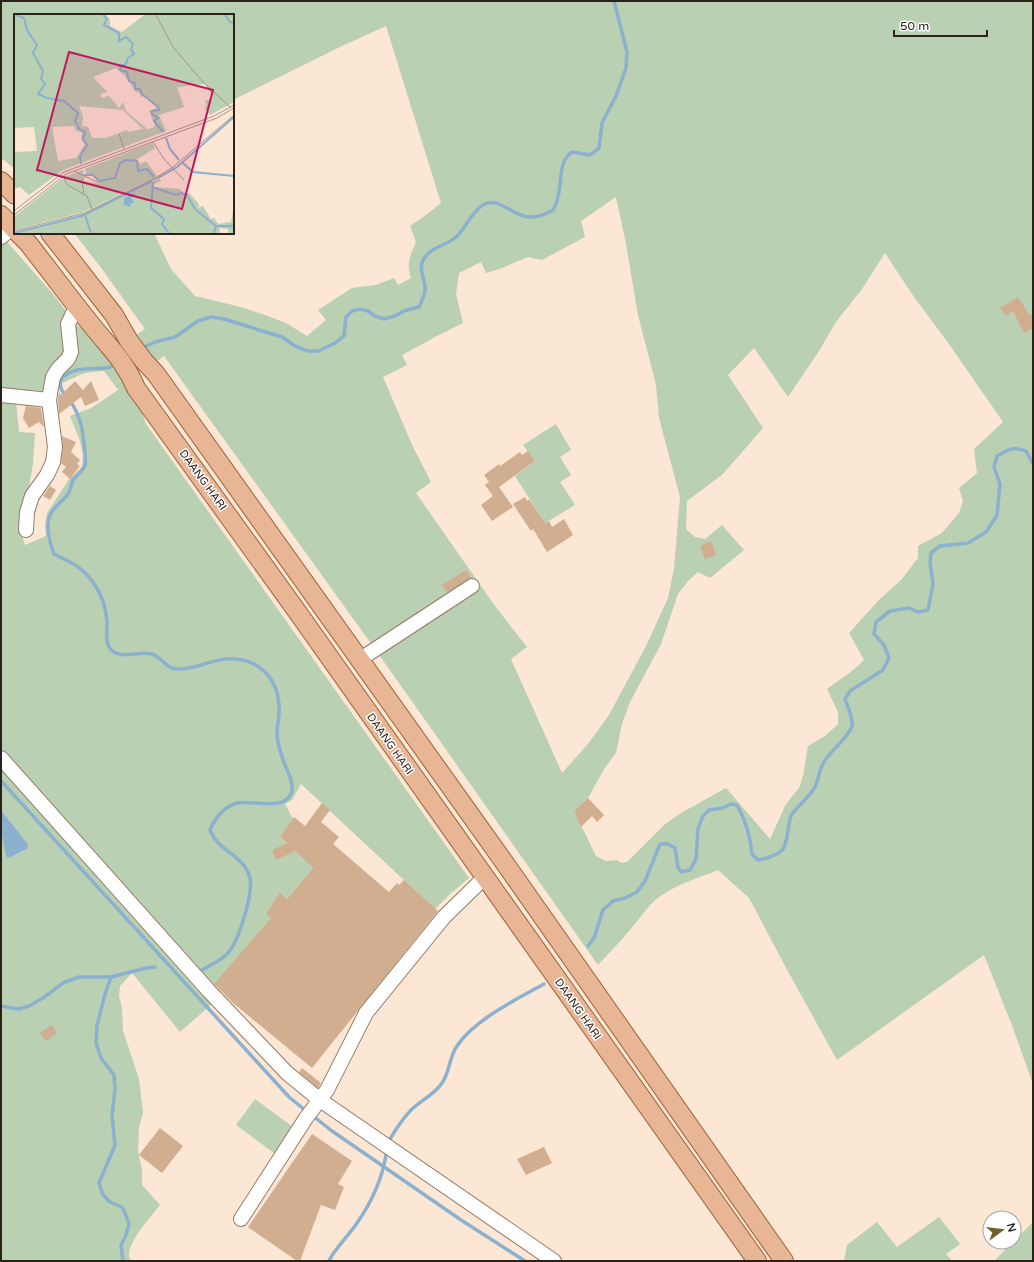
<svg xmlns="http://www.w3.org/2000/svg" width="1034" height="1262" font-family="'Varela Round',sans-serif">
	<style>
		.green { fill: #b9d0b2; fill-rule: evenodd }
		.water { fill: #8cb1ce }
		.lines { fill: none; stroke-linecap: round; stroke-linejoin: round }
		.stream { stroke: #8cb1ce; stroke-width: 3.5 }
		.building { fill: #d1ae8f }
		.minor-casing { stroke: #927a65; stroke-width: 16 }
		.major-casing { stroke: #9b623a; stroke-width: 20 }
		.minor { stroke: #fff; stroke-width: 14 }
		.major { stroke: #e8b694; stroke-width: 18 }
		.labels { text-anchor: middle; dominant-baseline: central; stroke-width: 3; stroke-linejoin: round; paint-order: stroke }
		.street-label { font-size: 11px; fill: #2b2119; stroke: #fff }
		.inset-river { fill: none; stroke: #8cb1ce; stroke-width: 2 }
		.inset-road { fill: none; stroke: #a89789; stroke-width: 1 }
		.view { fill: #c2185b; fill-opacity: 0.15; stroke: #c2185b; stroke-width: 2 }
		.inset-edge { fill: none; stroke: #2b2119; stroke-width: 2 }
	</style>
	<rect width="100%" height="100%" fill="#fce6d4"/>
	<g class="green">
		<path d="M1 1H1033V1084L1013 1028 984 955 837 1060 785 966 749 898 718 870C698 878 677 884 659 897 647 906 639 920 629 931 619 943 608 954 598 965L375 649 164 356 156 362 136 335 145 329 102 269 74 233H154L171 269 195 296 237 306 265 315 286 323 307 336 326 320 318 310 352 288 376 285 394 278 398 285 411 278C406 263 410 256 416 242L410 226 426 215 441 203 386 26 342 46 233 100V15H15V169L1 158ZM616 197 626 244 638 315 656 385 659 418 680 497 674 569 668 598 646 646 609 715 588 744 562 773 511 659 527 647 495 606 416 493 431 482 413 447 383 377 407 365 402 355 437 336 463 323 456 294 459 273 481 262 486 273 499 269 528 257 542 260 585 237 581 221ZM885 253 914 297 949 344 1003 422 974 449 977 473 959 488 963 501 959 513 942 533 918 546V558L901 580 879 600 849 633 864 660 852 671 827 689 838 712V724L825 736 808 746 803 776 799 788 786 804 770 839 726 788 681 813 664 825 627 862 621 863 617 860 606 861 596 856 574 811 588 798 604 769 616 753 622 724 630 702 661 644 678 594 688 581 698 572 710 578 744 550 722 525 705 539 695 537 686 529 687 501 723 474 763 428 728 375 754 348 788 397 819 351 836 322 862 289Z"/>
		<path d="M1 235 53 294 75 323 100 343 134 390 146 424 469 878 450 894 435 909 301 784 292 800 285 804 293 819 280 837 313 868 212 988 1 752ZM104 371 118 390 91 408 70 416 80 441 83 456 82 467 69 479 47 513 45 525 46 536 25 545 21 531 33 464 35 433 19 432 15 392 30 390 44 391 48 379 65 382 82 374 91 372Z"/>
		<polygon points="556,424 571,450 560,457 571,475 560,482 575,505 545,523 515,476 535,461 523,445"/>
		<path d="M1 766 214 1002 180 1032 132 973 120 986 119 996 122 1008 123 1031 139 1079 143 1113 139 1127 138 1151 142 1170V1185L160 1205C152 1215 128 1242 129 1255 129 1257 130 1259 131 1261H1V832L4 837 7 857 13 856 27 849 24 839 1 810Z"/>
		<polygon points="255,1099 293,1127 274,1153 236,1125"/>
		<polygon points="939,1217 960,1244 946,1254 952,1261 844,1261 847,1245 877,1222 897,1247"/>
		<polygon points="1033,1222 1033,1261 994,1261"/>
	</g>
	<path class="water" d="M1 810 28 844 27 849 13 856 7 858C2 842 1 827 1 810Z"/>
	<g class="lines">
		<g class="stream">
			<path d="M140 349 155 342 175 337 198 321 211 317 224 319 282 337 295 346 308 351H318L335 343 344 336 346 317 352 311 360 309 368 311 375 316 384 319 395 316 404 311 419 307C421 302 425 296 425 290 426 280 418 270 423 260 430 247 445 246 455 238 466 229 470 213 483 205 498 195 514 218 531 217 539 217 546 214 553 210 555 206 557 202 558 197 562 183 558 161 572 152L590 155 599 148 602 123 616 96 626 68 627 52 614 1"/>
			<path d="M66 396C51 379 69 370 85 369 91 368 98 369 104 368 109 368 113 366 117 365"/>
			<path d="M70 401C82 417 83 434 85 453 85 457 86 462 85 465 82 472 77 475 73 480 71 484 71 490 68 494 62 503 52 507 49 518 46 528 50 544 54 554 59 557 64 559 70 562 87 570 101 590 105 609 106 613 107 619 107 624 107 633 104 648 116 653 127 658 141 651 152 654 162 657 166 669 177 669 191 670 205 663 219 660 251 654 277 672 279 706 280 715 277 724 277 733 277 742 280 751 283 760 286 769 294 781 292 791 287 812 253 800 237 803 224 807 215 818 210 830 218 850 234 851 245 867 247 870 249 874 250 878 253 894 239 942 227 954 219 962 208 966 199 972"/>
			<polyline points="1,781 289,1097 306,1111"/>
			<path d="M588 946 594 938 603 910 613 901 625 898 637 892 645 881 660 844H668L675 848 678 867 681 872 690 870 696 859 698 829 703 816 709 810 723 808 731 804 737 805C746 822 750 835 752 854L758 860C766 859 778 855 783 849 789 839 787 826 791 816 795 807 811 797 816 785 819 777 819 770 824 762 830 751 850 736 852 726 853 717 848 707 845 699L850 691 883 670 889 658 884 645 874 634 876 622 890 611 909 608 918 612 928 610 933 584 930 563 931 553 940 546 968 543 986 532 997 515 1000 484 994 467 997 456C1010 449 1011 446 1026 451L1033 464"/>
			<polyline points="111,977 105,994 97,1026 96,1043 101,1058 114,1075 115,1089 112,1116 115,1145 99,1183 103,1195 110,1202 122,1207 125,1213 129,1224 126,1235 121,1245 123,1261"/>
			<polyline points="1,1006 19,1009 29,1006 43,998 63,983 79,977 111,977 146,968 155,967"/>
			<polyline points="313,1116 332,1131 461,1220 525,1261"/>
			<path d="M390 1139C396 1129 404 1117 412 1109 422 1100 435 1094 442 1083 450 1072 449 1057 457 1046 474 1020 517 999 544 984"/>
			<path d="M329 1261C333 1251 350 1234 357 1223 371 1203 382 1179 386 1155"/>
		</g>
	</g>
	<g class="building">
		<polygon points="1018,297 1030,316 1033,314 1033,328 1024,333 1013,311 1006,316 1000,308"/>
		<polygon points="75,381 83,390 91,381 99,400 85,406 81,397 59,414 58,400 59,392 61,395"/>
		<polygon points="26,406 41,408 44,427 39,422 29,428 23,418"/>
		<polygon points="62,436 76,442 71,452 80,460 77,464 80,466 70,479 62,472 66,467 61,463 63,448"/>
		<polygon points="528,451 535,461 499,487 513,507 492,521 481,505 493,496 485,485 489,482 484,475 499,464 500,466 520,452 522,455"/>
		<polygon points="50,486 56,490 50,500 43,496"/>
		<polygon points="525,497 527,501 529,499 545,523 549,521 552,527 564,519 573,535 547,552 533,529 531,531 513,504"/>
		<polygon points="711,541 716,555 705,559 700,546"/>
		<polygon points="466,570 471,578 447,592 442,585"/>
		<polygon points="588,798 604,815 597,822 592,816 581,827 574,811"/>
		<polygon points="322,803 330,810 321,822 339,837 333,844 389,892 397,883 399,885 404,880 438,911 312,1068 233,1003 214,984 271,918 266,914 280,893 287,899 313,868 295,851 276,860 272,850 287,843 280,837 294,817 305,826"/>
		<polygon points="52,1025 57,1033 46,1041 40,1033"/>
		<polygon points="302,1068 321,1083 318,1088 299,1072"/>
		<polygon points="160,1128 183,1146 162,1173 139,1155"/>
		<polygon points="312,1134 352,1161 338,1184 344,1187 335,1210 321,1205 300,1261 297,1261 248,1227"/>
		<polygon points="544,1147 552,1163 526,1175 517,1159"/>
	</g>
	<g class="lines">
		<g class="minor-casing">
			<g id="minor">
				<polyline points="1,237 13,227"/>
				<polyline points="1,395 49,400"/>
				<polyline points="26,530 27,512 32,496 47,475 53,462 55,447 49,400 51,388 53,377 58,369 68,359 71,352 68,324 77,305"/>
				<polyline points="359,660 472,586"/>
				<polyline points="1,758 209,991 287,1073 320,1100 554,1261"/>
				<polyline points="241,1219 306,1118 327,1090 366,1013 444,917 485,877"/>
			</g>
		</g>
		<g class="major-casing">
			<g id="major">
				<polyline points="1,181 15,195"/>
				<polyline points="1,215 15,230"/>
				<path d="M18 233 28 243C50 271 71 300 94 328 111 349 125 362 136 388L296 610 757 1261"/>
				<polyline points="50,233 114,315 129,341 144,361 156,374 504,862 784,1261"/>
			</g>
		</g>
		<use href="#minor" class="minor"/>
		<use href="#major" class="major"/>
	</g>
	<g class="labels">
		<g class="street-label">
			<text transform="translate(203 480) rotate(54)">DAANG HARI</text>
			<text transform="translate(390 744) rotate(55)">DAANG HARI</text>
			<text transform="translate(578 1009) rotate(55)">DAANG HARI</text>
		</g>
	</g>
	<g transform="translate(14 14)">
		<rect width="220" height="220" fill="#fce6d4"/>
		<path d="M0 1H92L96 5V12L108 18 130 1H220V88L196 101 190 93 193 92 191 86H196L199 82 191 70 163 73 170 93 145 101 152 117 49 156 15 181 6 173 0 175V138L23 137 20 113 0 114ZM102 54 111 62 122 78H125L127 83 132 82 143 94 135 97 141 111 139 114 133 115 112 97 109 88 105 94 95 82 88 84 86 80 93 78 79 63ZM65 92 109 96 129 115 114 118 113 116 92 124H78L74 113 68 112 69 102ZM60 112 61 116 68 118 67 125 71 131 62 144 44 147 38 113ZM138 129 141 134 122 146 127 150 132 147 143 162 70 198 0 216V203L50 163ZM71 155 73 161H79L86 170 69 167V156ZM144 162 147 167 139 171 140 173 166 175 171 180 175 179 185 190 184 194 189 192 197 205 200 204 204 210 217 208 220 193V219H215L214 215 205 214 206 219H0L66 201Z" fill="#b9d0b2" fill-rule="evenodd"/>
		<path d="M121 179V182L117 183 120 189H117L116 193 110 191V184Z" fill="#8cb1ce"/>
		<path class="inset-river" d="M2 1 10 4 13 16 23 31 19 39 29 57 27 65 31 70 24 80 33 84 50 87 64 99 61 107 66 116 71 118 69 125 73 131 66 142 67 150M89 1 93 5 90 11 105 19V27L112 23 119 30 117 35 120 40 114 44 112 50 106 52V56L113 58 115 67 121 69V75H126L128 80 144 93 145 96 138 97V100L144 104 140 107 149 118M211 1 216 8 220 9M152 124 156 135 165 146M169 149 179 158 220 162M70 161H79L85 167 101 164 106 149 112 146 123 147 124 157 133 155 140 163M144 164 163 153 220 103M139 168 137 194 150 205 148 210 155 219M138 173 162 181 167 179 173 181 181 195 202 212 200 219M72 200 138 167M71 201 77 219M203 212H220M0 219 71 201"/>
		<path class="inset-road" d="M142 1 159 33 188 67 216 93M105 120 110 135M139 128 150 145 170 166M60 157 85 169M50 162 52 170 73 182 78 195M70 163 68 168 70 180M0 197 50 158 200 102 220 91M0 201 52 160 203 104 220 94M0 217 71 199 143 163 159 153 220 101"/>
		<path class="view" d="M55 38 199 76 168 195 23 156Z"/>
		<rect width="220" height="220" class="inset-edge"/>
	</g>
	<rect width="1034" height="1262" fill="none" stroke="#2b2119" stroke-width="4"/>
	<g transform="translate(1002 1230) rotate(75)"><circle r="19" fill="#ffffff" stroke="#aaa6a3"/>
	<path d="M0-3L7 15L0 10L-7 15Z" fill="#6c602d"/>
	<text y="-6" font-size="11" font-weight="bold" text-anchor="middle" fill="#2b2119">N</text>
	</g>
	<path d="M894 30v6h93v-6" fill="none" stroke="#2b2119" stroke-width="2"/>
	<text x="900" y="30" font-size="12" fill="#2b2119" stroke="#ffffff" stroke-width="3" paint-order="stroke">50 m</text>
</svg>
